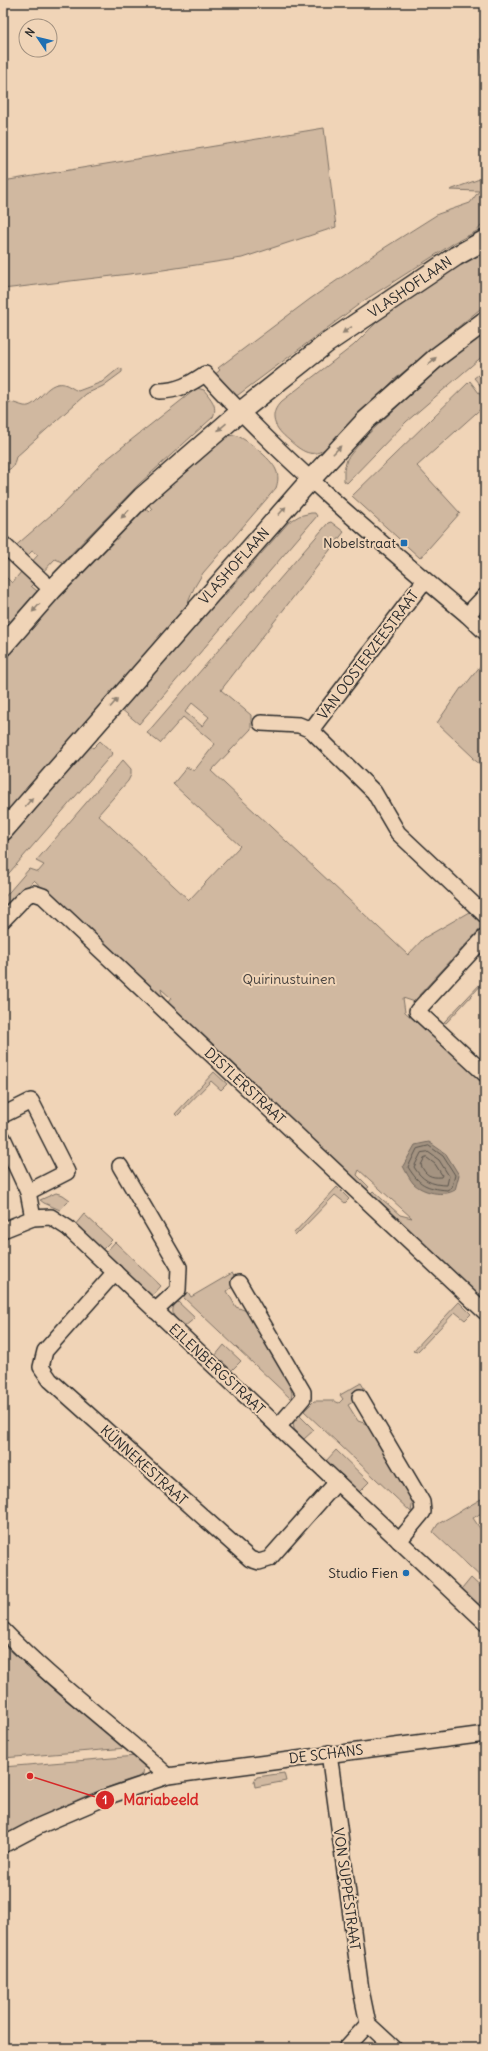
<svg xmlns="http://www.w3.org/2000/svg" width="488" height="2051" font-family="Delius,sans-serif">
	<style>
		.green { fill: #d0b8a0; stroke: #7e7266; fill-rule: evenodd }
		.water { fill: #a49381; stroke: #74695f }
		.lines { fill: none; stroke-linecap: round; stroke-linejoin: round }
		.shore { stroke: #5b554d; stroke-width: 1 }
		.minor-casing { stroke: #2b2b2b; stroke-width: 18 }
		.tertiary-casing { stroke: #2b2b2b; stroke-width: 22 }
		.minor { stroke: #f0d4b7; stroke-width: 15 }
		.tertiary { stroke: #f0d4b7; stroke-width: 19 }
		.oneway { fill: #8e8071 }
		.poi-dot { fill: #1f6fb2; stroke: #f0d4b7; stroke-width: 1.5 }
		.labels { text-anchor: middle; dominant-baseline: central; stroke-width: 4; stroke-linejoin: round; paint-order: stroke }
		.street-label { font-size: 14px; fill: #2b2b2b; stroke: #f0d4b7 }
		.poi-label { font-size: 14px; fill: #2b2b2b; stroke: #f0d4b7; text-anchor: end }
		.park-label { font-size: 14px; fill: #44403d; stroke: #f0d4b7 }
		.leader { fill: none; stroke: #d62828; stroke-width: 1.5 }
		.callout-dot { fill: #d62828; stroke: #f0d4b7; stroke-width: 1.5 }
		.mark-label { font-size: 12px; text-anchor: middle; font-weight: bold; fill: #fff }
		.callout-label { font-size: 15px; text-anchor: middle; font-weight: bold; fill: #d62828; stroke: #f0d4b7; stroke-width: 4; stroke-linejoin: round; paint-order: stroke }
	</style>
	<rect width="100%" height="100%" fill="#f0d4b7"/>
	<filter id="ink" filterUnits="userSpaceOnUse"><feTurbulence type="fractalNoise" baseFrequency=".025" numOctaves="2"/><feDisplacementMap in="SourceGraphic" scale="8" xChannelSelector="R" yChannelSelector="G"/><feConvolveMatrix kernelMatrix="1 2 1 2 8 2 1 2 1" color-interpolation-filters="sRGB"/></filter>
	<g filter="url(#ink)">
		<g class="green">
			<polygon points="485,38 485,83 479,39"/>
			<polygon points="324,128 336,227 242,258 163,270 3,289 3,181"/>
			<polygon points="485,177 485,221 477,231 454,243 362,302 238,395 235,396 212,377 220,370 218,368 310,299 381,250 438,214 470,203 479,191 450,190"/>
			<path d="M485 249V305L395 379 327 447C313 460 301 451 289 440 275 429 267 415 282 401L354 345 394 305Z"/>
			<polygon points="485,330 485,354 406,422 347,483 344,481 344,470 347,459 363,439 434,372"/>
			<path d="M119 368 122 369V372L103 386 86 394 16 457 13 467 3 473V408L10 402C15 403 20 405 24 406 38 409 45 380 64 384 68 385 73 389 78 391L102 382Z"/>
			<polygon points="485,370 485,391 474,378"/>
			<polygon points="470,381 485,401 485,405 417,466 460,513 420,558 352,496"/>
			<path d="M197 388 204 390C211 399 218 406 213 417L139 484 63 562 55 559 40 575 29 565 38 555 32 551 23 560 12 549 59 508 102 463Z"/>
			<path d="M235 435C245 438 272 459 276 470 279 476 278 482 276 488L203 573 194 588 185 610 3 822V661L68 586 144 508 149 512 152 509 148 504 227 436Z"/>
			<polygon points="311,513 315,513 317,516 139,724 121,709 185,627 225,595 289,522 299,516"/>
			<path d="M331 522 344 532 221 690 251 715V729L211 771 408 955 424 938 469 912 482 924 480 925 482 927 419 995 420 997 415 1002 403 998 405 1012 485 1084V1303L370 1194 373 1191 400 1215 412 1218 359 1170 357 1175 369 1187 365 1190 167 1004 171 998 161 989 162 994 165 996 162 1000 34 880 3 913V899L29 869 38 872 44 865 36 861 123 760 131 769V775L128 781 98 815 189 900 240 846 173 784 187 767 194 771 215 744 183 717 160 743 147 733 328 523ZM192 703 209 717 202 726 185 712Z"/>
			<polygon points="21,572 33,584 31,586 37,591 3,630 3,574 12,583"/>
			<polygon points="485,660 485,768 472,758 473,757 437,723 461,688 463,688"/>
			<polygon points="100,741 113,753 3,880 3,840 87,743 93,748"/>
			<polygon points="485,979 485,981 446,1023 444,1022"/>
			<polygon points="214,1072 227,1084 221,1090 211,1081 177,1116 175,1114"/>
			<polygon points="337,1187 349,1199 345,1203 335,1195 295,1236 293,1234"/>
			<polygon points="56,1193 63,1195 70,1200 60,1210 44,1203 40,1200"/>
			<polygon points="84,1214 112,1240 102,1250 75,1225"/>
			<polygon points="115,1242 161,1286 152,1296 105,1253"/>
			<polygon points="232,1273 238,1283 227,1291 236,1307 247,1311 292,1386 290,1387 292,1393 291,1399 183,1297 188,1292 191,1297"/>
			<path d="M177 1301 195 1318 184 1327C175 1320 168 1312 177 1301Z"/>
			<polygon points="459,1302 471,1314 465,1320 455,1312 417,1352 413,1351"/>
			<polygon points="224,1345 241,1361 231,1371 215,1356"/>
			<polygon points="361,1383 367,1393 348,1405 358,1421 367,1424 413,1499 411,1512 304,1411 314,1401 334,1401 339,1403 343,1399 340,1395"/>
			<polygon points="298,1414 314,1430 304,1439 294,1429 293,1422"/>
			<polygon points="336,1450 369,1482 359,1492 326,1461"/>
			<polygon points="481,1499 485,1506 485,1511 473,1518 485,1536 485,1581 433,1532 438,1524"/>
			<polygon points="471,1578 485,1591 485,1596 478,1604 462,1589"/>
			<polygon points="3,1644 62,1697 127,1748 3,1758"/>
			<path d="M136 1756 144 1766 143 1774 138 1777C109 1786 83 1797 55 1810 44 1815 13 1834 3 1834V1767Z"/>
			<polygon points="284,1773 286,1781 255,1787 254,1781 257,1777"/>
		</g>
		<path class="water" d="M429 1142 446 1154 459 1175 455 1190C444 1197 423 1193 413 1183 409 1178 406 1172 403 1166L415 1145Z"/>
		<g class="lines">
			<g class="shore">
				<path d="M429 1146 443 1156 455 1175 452 1187 447 1190C426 1188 419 1185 408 1167L417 1149Z"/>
				<path d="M428 1152 439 1160 449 1176 447 1185C431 1185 422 1180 414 1167L421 1153Z"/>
				<path d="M427 1158 435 1164 442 1175 441 1177C431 1178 425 1175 421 1165L424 1159Z"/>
			</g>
			<g class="minor-casing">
				<g id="minor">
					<path d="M159 391C178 391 190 384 205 374 285 462 376 539 467 615L485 596"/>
					<polyline points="3,544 52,590"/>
					<polyline points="425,580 311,730 374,792 398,833 485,915"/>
					<polyline points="467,615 485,632"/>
					<polyline points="261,723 299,725 311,730"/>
					<polyline points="3,920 27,895 34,893 43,896 485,1312"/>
					<polyline points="485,937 417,1011 485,1074"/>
					<polyline points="3,1115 31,1101 67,1172 28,1192"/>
					<polyline points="3,1138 28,1192 33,1218"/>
					<polyline points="120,1166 179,1267 178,1290 155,1311"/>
					<polyline points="3,1230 33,1218 51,1217 68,1228 485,1622"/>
					<polyline points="115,1272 45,1351 41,1367 50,1380 250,1559 259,1562 269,1559 337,1482"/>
					<polyline points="239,1283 303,1392 303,1398 278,1427"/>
					<polyline points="360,1397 422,1502 423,1512 399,1541"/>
					<path d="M3 1630C54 1683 114 1726 168 1776"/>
					<polyline points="329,1753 361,1990 368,2024 394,2048"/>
					<polyline points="3,1845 39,1826 109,1796 168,1776 485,1734"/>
					<polyline points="346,2048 368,2024"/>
				</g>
			</g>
			<g class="tertiary-casing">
				<g id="tertiary">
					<polyline points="3,646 52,590 142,497 240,412 327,343 456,256 485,240"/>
					<polyline points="3,831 311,479 365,421 437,357 485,321"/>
				</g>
			</g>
			<use href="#minor" class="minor"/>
			<use href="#tertiary" class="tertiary"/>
		</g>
		<defs><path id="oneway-solid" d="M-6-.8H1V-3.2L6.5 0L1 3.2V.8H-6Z"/></defs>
		<g class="oneway">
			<use href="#oneway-solid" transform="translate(347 330) rotate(146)"/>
			<use href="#oneway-solid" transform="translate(432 361) rotate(-42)"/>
			<use href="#oneway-solid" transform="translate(222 427) rotate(139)"/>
			<use href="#oneway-solid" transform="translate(337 450) rotate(-46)"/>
			<use href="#oneway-solid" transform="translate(282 511) rotate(-48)"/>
			<use href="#oneway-solid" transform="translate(125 514) rotate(134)"/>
			<use href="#oneway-solid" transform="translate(36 608) rotate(132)"/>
			<use href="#oneway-solid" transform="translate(114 703) rotate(-49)"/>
			<use href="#oneway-solid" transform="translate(29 802) rotate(-49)"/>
		</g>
	</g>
	<g class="poi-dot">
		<rect x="400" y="539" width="8" height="8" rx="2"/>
		<circle cx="406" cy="1573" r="4"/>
	</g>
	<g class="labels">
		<g class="street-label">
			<text transform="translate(410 287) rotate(-34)">VLASHOFLAAN</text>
			<text transform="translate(234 566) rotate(-48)">VLASHOFLAAN</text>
			<text transform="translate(368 655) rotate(-53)">VAN OOSTERZEESTRAAT</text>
			<text transform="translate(245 1086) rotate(43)">DISTLERSTRAAT</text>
			<text transform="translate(217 1369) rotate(43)">EILENBERGSTRAAT</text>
			<text transform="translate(144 1465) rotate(42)">KÜNNEKESTRAAT</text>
			<text transform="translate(326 1754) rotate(-7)">DE SCHANS</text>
			<text transform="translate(347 1889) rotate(82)">VON SUPPÉSTRAAT</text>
		</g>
		<g class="poi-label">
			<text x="396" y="543">Nobelstraat</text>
			<text x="398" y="1573">Studio Fien</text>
		</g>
		<g class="park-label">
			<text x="289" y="979">Quirinustuinen</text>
		</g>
	</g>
	<path class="leader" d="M30 1776L105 1800"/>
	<g class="callout-dot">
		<circle cx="30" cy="1776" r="4"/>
		<circle cx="105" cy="1800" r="10"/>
	</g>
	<g class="mark-label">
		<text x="105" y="1804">1</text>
	</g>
	<g class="callout-label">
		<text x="161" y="1805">Mariabeeld</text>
	</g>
	<rect width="488" height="2051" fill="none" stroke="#f0d4b7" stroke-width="16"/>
	<rect x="8" y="8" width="472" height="2035" fill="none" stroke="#2b2b2b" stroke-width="1.5" filter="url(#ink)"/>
	<g transform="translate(38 38) rotate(305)"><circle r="19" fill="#f0d4b7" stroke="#a1907f"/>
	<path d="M0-3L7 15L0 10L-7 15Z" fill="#1f6fb2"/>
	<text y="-6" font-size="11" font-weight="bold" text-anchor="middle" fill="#2b2b2b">N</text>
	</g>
</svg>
